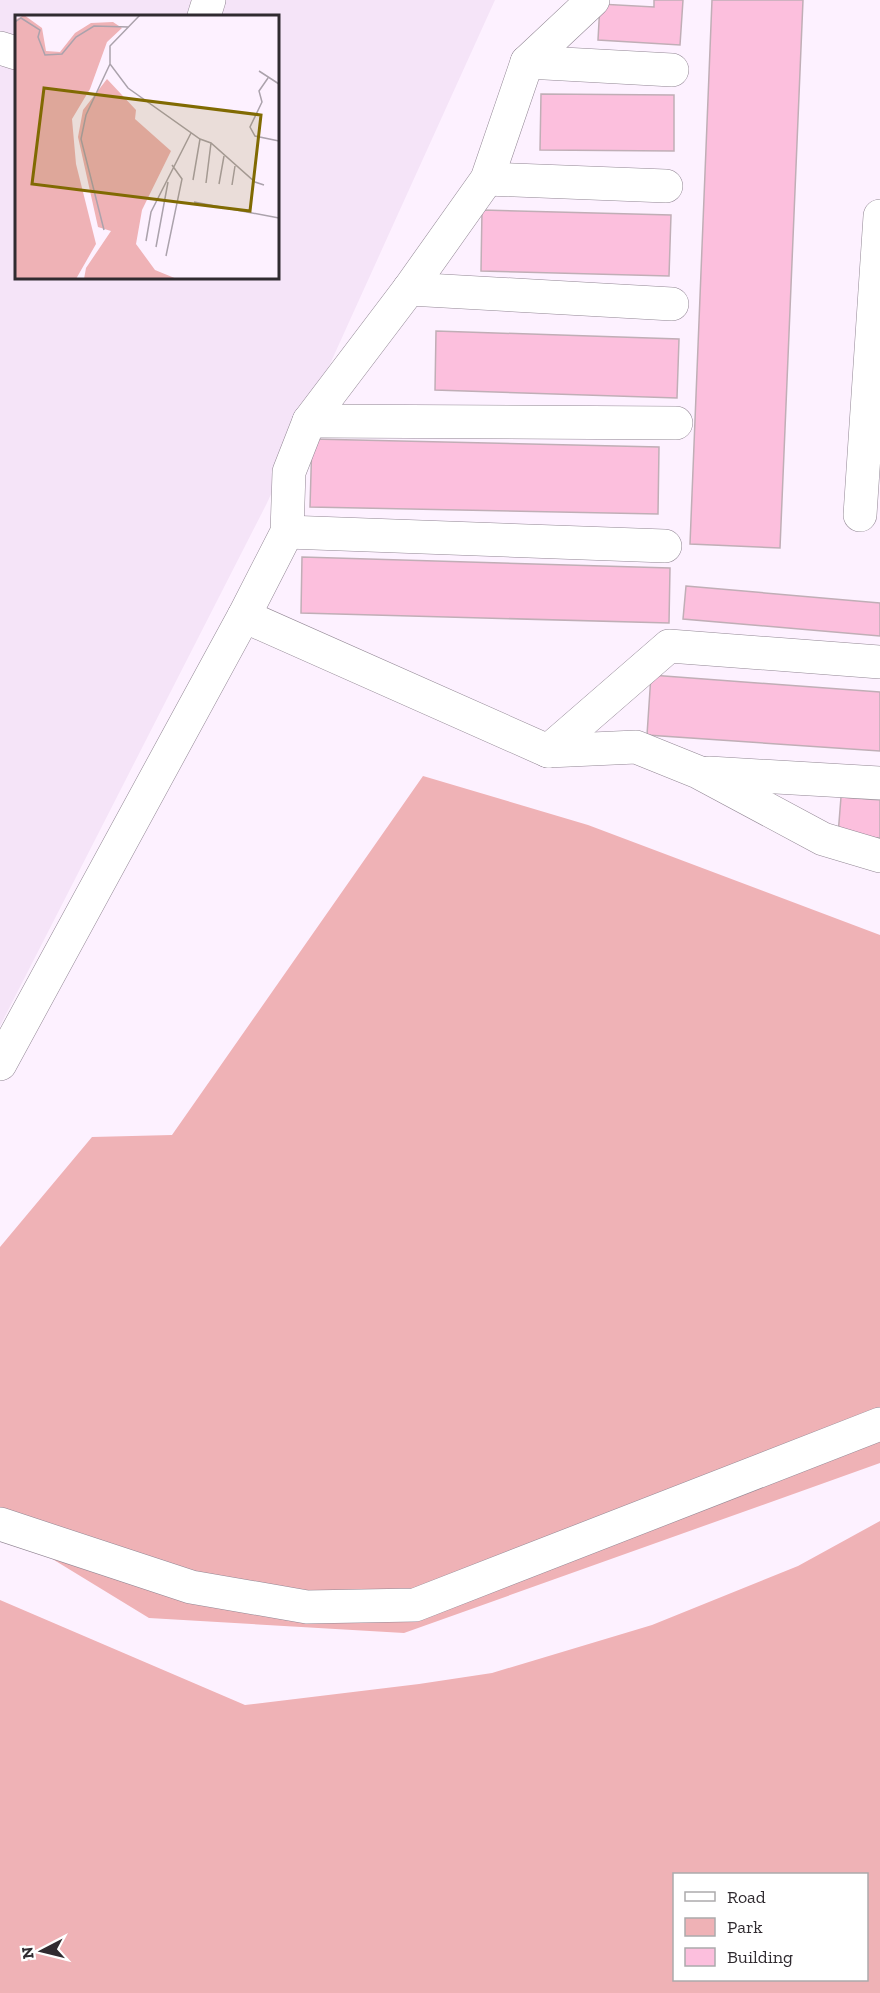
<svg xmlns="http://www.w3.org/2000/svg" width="880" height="1993" font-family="'Zilla Slab',serif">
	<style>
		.built { fill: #f5e4f8; fill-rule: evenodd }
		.green { fill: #efb2b6; fill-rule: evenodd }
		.building { fill: #fcbfdd; stroke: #c0aeb6; stroke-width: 1.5 }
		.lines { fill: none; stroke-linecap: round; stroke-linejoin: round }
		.minor-casing { stroke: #928794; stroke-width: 34 }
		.minor { stroke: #fff; stroke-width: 33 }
		.inset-road { fill: none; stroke: #aba2ac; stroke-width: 1.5 }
		.view { fill: #806a02; fill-opacity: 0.15; stroke: #806a02; stroke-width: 3 }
		.inset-edge { fill: none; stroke: #302b30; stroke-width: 3 }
	</style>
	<rect width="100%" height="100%" fill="#fdf1ff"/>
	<path class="built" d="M0 0H495L267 503 0 1026ZM16 16H278V278H16Z"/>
	<g class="green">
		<polygon points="423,776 588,825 880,935 880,1463 404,1633 149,1618 0,1527 0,1247 92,1137 172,1135"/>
		<path d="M880 1521V1993H0V1600L245 1705 419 1684 492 1673 652 1625 798 1566ZM674 1874H866V1980H674Z"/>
	</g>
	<g class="building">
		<polygon points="654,0 683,0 680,45 598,40 600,4 654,7"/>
		<polygon points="712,0 803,0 780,548 690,544"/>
		<polygon points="541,94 674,95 674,151 540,150"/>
		<polygon points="482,210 671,215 669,276 481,271"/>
		<polygon points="436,331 679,339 677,398 435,390"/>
		<polygon points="312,439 659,447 658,514 310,507"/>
		<polygon points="302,557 670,568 669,623 301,613"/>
		<polygon points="686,586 880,603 880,636 683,619"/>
		<polygon points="651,675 880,692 880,751 647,735"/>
		<polygon points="841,797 880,800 880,838 838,835"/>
	</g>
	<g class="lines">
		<g class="minor-casing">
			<g id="minor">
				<polyline points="204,16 209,0"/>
				<polyline points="0,48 16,53"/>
				<polyline points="527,62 672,70"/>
				<polyline points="487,179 666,186"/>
				<polyline points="409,289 672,304"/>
				<polyline points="309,421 676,423"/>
				<polyline points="860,515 880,216"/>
				<polyline points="287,532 665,546"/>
				<polyline points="244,616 548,751 636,747 698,772 823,839 880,856"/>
				<polyline points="548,751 669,646 880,662"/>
				<polyline points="709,773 880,783"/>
				<polyline points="0,1064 244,616 287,532 289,472 309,421 409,289 487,179 527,62 593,0"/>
				<polyline points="0,1524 191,1587 307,1607 415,1605 880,1424"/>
			</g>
		</g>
		<use href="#minor" class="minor"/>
	</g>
	<g transform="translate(15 15)">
		<rect width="264" height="264" fill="#fdf1ff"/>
		<path d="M9 0 27 13 31 36 45 37 60 18 76 8 98 7 107 13 92 27 75 74 57 104 61 149 81 229 61 264H0V5ZM92 64 121 95 120 104 156 136 127 195 121 229 140 255 162 264H69L71 253 96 216 83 212 63 122 68 95Z" fill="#efb2b6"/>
		<path class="inset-road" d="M125 0 95 31V49L113 73 185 124 196 128 240 167 249 170M0 7 6 3 25 15 23 22 30 40 47 39 61 22 79 11 114 12M244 56 264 69M253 63 244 76 247 87 235 112 240 121 264 126M178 165 185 124M191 168 196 128M204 169 209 141M217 170 220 151M179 187 264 203M89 215 66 124 71 100 95 49M131 226 136 197 176 118M141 232 153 167M151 241 167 164 157 150"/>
		<path class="view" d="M29 73 246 100 235 196 17 169Z"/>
		<rect width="264" height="264" class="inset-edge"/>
	</g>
	<rect x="673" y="1873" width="195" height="108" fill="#ffffff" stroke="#acaaac" stroke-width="1.5"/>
	<rect x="685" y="1892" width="30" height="9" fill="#ffffff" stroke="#acaaac" stroke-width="1.5"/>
	<text x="727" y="1903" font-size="18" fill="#302b30">Road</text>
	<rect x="685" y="1918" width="30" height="18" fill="#efb2b6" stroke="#acaaac" stroke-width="1.5"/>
	<text x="727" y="1933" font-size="18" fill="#302b30">Park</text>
	<rect x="685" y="1948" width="30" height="18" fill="#fcbfdd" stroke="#acaaac" stroke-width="1.5"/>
	<text x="727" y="1963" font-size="18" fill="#302b30">Building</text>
	<g transform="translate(42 1951) rotate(263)" stroke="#ffffff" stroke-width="4.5" paint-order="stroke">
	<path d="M0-4.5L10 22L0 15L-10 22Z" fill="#302b30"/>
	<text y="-9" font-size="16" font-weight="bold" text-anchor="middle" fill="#302b30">N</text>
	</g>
</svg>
